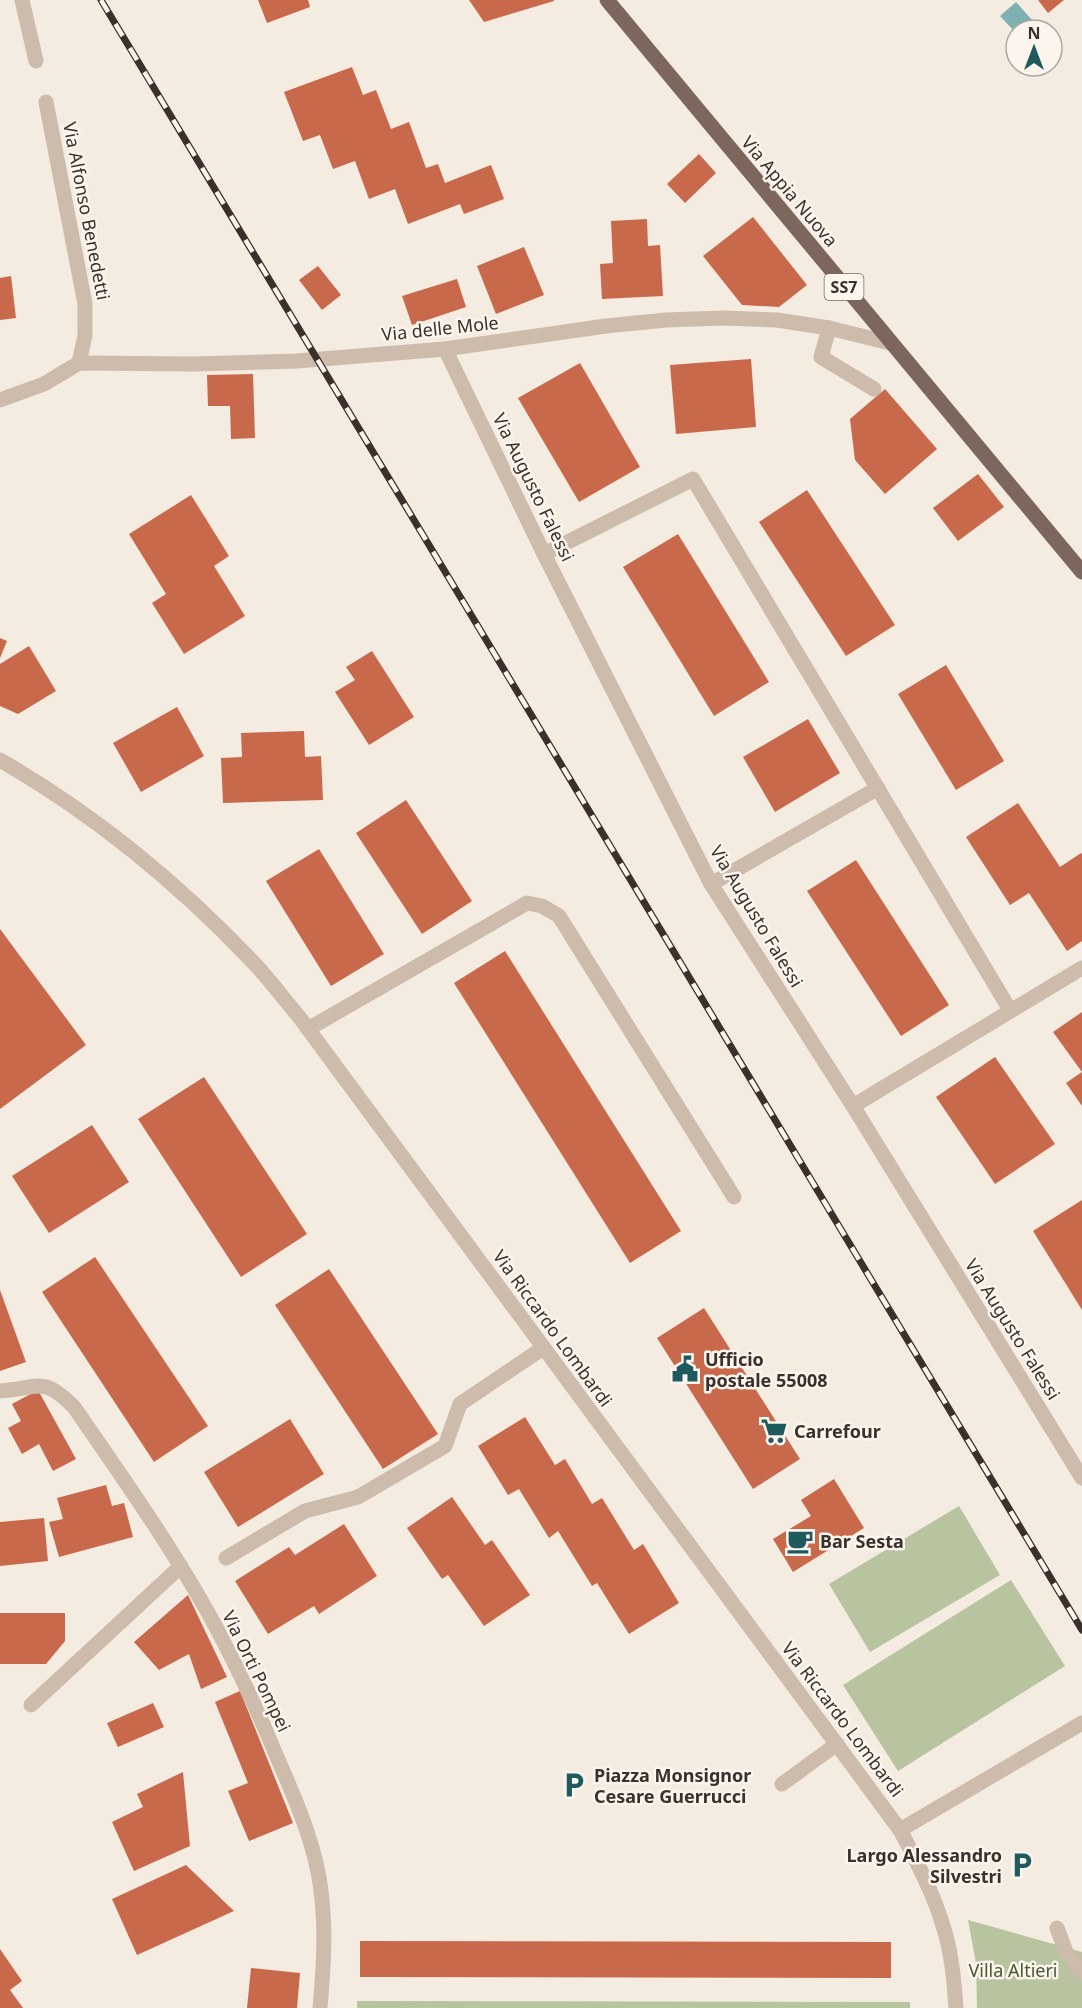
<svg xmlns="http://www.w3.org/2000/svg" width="1082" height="2008" font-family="'Noto Sans',sans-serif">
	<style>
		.green { fill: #b8c4a0 }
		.water { fill: #7fb0b2 }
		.building { fill: #c8694b }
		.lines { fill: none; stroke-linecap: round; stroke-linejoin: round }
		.lane { stroke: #cdbbac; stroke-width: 15 }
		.street { stroke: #cdbbac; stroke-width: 15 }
		.primary { stroke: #7d675c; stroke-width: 15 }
		.rail-casing { stroke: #3b302b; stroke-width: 7 }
		.rail { stroke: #fbf5ee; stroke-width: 4.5; stroke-dasharray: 14; stroke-linecap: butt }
		.labels { text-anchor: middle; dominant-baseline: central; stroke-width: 5; stroke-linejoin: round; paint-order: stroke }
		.shield { fill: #fbf5ee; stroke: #756b66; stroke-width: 1.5 }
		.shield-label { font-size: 16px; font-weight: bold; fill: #3b302b }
		.street-label { font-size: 18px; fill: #3b302b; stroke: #fbf5ee }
		.poi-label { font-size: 18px; font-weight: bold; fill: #3b302b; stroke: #fbf5ee; text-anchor: start }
		.park-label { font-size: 18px; fill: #4a5a2e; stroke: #fbf5ee }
	</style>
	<rect width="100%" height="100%" fill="#f4ebe1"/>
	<g class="green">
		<polygon points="959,1506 1000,1575 870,1652 829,1584"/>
		<polygon points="1011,1580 1065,1666 898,1771 843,1685"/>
		<polygon points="968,1920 1082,1952 1082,2008 977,2008 976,1963"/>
		<polygon points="357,2001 910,2002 910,2008 357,2008"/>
	</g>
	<polygon class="water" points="1016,2 1041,30 1016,30 1016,33 1000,16"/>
	<g class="building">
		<polygon points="258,0 308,0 310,7 267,23"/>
		<polygon points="469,0 554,0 554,1 484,22"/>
		<polygon points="1038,0 1064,0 1048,13"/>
		<polygon points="352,67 363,95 376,90 391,129 409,122 426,168 438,164 445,183 491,165 504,199 464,214 460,204 408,224 395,189 369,199 355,161 333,169 320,135 303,141 284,92"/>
		<polygon points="699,154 716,173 685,203 667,184"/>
		<polygon points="753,217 807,285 779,307 742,305 703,256"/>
		<polygon points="647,219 648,246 660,245 663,296 602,299 600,264 613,263 611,221"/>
		<polygon points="524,247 544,295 496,314 477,266"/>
		<polygon points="318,266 341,295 322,310 299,280"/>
		<polygon points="11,276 16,318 0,320 0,278"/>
		<polygon points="457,279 466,307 412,325 402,296"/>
		<polygon points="751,359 756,427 676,434 670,365"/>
		<polygon points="580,363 640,467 579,502 518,398"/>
		<polygon points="253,374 255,438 231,439 230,406 208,406 207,375"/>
		<polygon points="885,389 937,449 885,494 855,460 850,419"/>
		<polygon points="978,474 1004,507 958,541 933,508"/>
		<polygon points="807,490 895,625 846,656 759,522"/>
		<polygon points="191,495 229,556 214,566 245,616 184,654 152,603 166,594 129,534"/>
		<polygon points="678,534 769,682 714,716 623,567"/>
		<polygon points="0,638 7,641 0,658"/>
		<polygon points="29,646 56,691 18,714 0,706 0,664"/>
		<polygon points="372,651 414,717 369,745 335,692 355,680 346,667"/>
		<polygon points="946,665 1004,761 956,790 898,694"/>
		<polygon points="177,707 204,756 141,792 113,743"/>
		<polygon points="808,719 840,773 775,812 743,757"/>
		<polygon points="304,731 305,757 321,756 323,800 223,803 221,758 242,757 241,733"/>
		<polygon points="406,800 472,901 422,934 356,833"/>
		<polygon points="1018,803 1060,867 1081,853 1082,854 1082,941 1067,951 1029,893 1010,905 966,837"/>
		<polygon points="319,849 384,954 331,986 266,881"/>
		<polygon points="856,860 949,1005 901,1036 807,891"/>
		<polygon points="0,929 86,1045 0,1109"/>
		<polygon points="505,951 681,1231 630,1263 454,983"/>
		<polygon points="1082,1012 1082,1072 1053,1032"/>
		<polygon points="995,1057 1055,1144 995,1184 936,1097"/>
		<polygon points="1082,1072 1082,1106 1066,1083"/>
		<polygon points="204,1077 307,1234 241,1277 138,1119"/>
		<polygon points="92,1125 129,1182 49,1233 12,1176"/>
		<polygon points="1082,1200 1082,1310 1033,1231"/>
		<polygon points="95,1257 208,1426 154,1462 42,1292"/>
		<polygon points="329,1269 438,1434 383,1469 275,1305"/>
		<polygon points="0,1290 26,1362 0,1371"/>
		<polygon points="704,1308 800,1459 753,1489 657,1338"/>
		<polygon points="38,1390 76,1459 53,1471 39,1444 22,1454 8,1428 21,1421 12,1404"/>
		<polygon points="525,1417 555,1465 565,1459 592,1504 602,1498 634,1550 643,1544 679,1603 629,1634 597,1583 592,1586 558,1531 549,1538 519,1489 508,1495 478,1446"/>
		<polygon points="290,1419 324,1474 238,1527 204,1472"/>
		<polygon points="834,1479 864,1528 793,1572 773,1539 811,1516 801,1500"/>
		<polygon points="106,1485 112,1506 124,1503 133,1537 59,1557 49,1522 63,1519 57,1498"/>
		<polygon points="452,1497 485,1545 492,1540 530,1595 484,1626 448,1575 442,1579 407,1528"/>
		<polygon points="44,1518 48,1561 0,1566 0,1522"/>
		<polygon points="344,1524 377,1576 319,1614 314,1606 268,1634 235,1581 289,1547 295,1555"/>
		<polygon points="188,1595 227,1677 201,1689 189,1654 159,1670 134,1642"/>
		<polygon points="0,1613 65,1613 65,1641 46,1664 0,1664"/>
		<polygon points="240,1691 293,1823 249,1841 228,1791 248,1783 215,1702"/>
		<polygon points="153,1703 164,1727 118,1747 107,1723"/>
		<polygon points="183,1772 190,1846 134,1871 112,1822 143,1807 137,1794"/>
		<polygon points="186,1865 234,1911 137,1955 112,1899"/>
		<polygon points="360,1941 891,1942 891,1978 360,1977"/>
		<polygon points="0,1949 22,1981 10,1990 23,2008 0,2008"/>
		<polygon points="251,1968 300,1973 297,2008 247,2008"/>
	</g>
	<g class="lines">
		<g class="lane">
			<polyline points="829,328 821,357 874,389"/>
			<polyline points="308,1029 527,903 542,906 559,916 734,1197"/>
			<polyline points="226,1558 305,1511 358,1497 445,1446 460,1404 543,1348"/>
			<polyline points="782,1784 837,1744"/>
			<polyline points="900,1830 1082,1723"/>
			<polyline points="1057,1928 1066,1952 1082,1973"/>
		</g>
		<g class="street">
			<polyline points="22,0 36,61"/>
			<polyline points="46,102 85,304 85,335 79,363"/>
			<polyline points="445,349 544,554 711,884 853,1106 1082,1478"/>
			<polyline points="0,400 44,384 79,363 194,364 297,361 445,349 606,326 666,320 723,318 777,320 829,328 890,343"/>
			<polyline points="544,554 693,479 1010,1010"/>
			<path d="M0 760C94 814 178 883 253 962 269 979 284 999 300 1018L900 1830C917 1862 934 1894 944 1929 952 1955 954 1981 956 2008"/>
			<polyline points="711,884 878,788"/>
			<polyline points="853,1106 1082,968"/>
			<path d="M0 1391C39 1389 41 1374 74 1407 123 1478 176 1553 217 1629 239 1671 259 1713 277 1757 293 1794 310 1832 318 1872 327 1918 324 1962 320 2008"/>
			<polyline points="31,1705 181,1566"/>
		</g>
		<polyline class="primary" points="607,0 1082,572"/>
		<g class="rail-casing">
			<polyline id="rail" points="101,0 1082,1630"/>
		</g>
		<use href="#rail" class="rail"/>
	</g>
	<defs>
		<g id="civic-bare" transform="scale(2.07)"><path d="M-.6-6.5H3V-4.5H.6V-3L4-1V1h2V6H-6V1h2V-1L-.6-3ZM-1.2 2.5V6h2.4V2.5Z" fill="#1f5a5e" stroke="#fbf5ee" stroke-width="2.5" paint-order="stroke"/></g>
		<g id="supermarket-bare" transform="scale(2.07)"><path d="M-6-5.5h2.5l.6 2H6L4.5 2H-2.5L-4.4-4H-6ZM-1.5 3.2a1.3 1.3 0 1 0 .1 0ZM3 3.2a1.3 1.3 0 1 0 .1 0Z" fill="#1f5a5e" stroke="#fbf5ee" stroke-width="2.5" paint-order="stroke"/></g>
		<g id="cafe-bare" transform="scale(2.07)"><path d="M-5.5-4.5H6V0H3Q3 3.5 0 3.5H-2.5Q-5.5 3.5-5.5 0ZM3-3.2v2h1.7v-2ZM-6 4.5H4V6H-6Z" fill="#1f5a5e" stroke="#fbf5ee" stroke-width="2.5" paint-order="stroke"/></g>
		<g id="parking-bare" transform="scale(2.07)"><path d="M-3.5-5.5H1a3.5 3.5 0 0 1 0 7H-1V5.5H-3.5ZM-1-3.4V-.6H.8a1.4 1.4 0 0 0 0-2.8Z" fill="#1f5a5e" stroke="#fbf5ee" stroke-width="2.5" paint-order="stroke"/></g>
	</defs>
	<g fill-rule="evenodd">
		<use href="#civic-bare" x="685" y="1369"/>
		<use href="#supermarket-bare" x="774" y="1431"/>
		<use href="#cafe-bare" x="800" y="1541"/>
		<use href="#parking-bare" x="574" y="1785"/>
		<use href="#parking-bare" x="1022" y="1865"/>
	</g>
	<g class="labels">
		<rect class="shield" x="824.5" y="274" width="39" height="26" rx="4.5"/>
		<g class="shield-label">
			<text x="844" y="287">SS7</text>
		</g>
		<g class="street-label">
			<text transform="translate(790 191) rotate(50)">Via Appia Nuova</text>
			<text transform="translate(87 211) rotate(79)">Via Alfonso Benedetti</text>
			<text transform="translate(440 328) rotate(-6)">Via delle Mole</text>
			<text transform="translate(534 487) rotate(64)">Via Augusto Falessi</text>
			<text transform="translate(757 916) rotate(59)">Via Augusto Falessi</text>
			<text transform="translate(553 1328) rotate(54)">Via Riccardo Lombardi</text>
			<text transform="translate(1013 1329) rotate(58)">Via Augusto Falessi</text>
			<text transform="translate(257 1671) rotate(64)">Via Orti Pompei</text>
			<text transform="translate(843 1719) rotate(53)">Via Riccardo Lombardi</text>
		</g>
		<g class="poi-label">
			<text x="705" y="1359">Ufficio<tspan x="705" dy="21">postale 55008</tspan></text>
			<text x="794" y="1431">Carrefour</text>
			<text x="820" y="1541">Bar Sesta</text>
			<text x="594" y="1775">Piazza Monsignor<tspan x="594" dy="21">Cesare Guerrucci</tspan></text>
			<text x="1002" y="1855" text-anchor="end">Largo Alessandro<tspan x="1002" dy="21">Silvestri</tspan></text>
		</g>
		<g class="park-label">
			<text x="1013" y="1970">Villa Altieri</text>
		</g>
	</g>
	<g transform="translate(1034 48)"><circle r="28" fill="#fbf5ee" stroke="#aea6a0" stroke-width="1.5"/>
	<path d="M0-4.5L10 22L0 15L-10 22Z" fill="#1f5a5e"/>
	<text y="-9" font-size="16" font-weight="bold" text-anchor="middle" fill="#3b302b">N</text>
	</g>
</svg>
